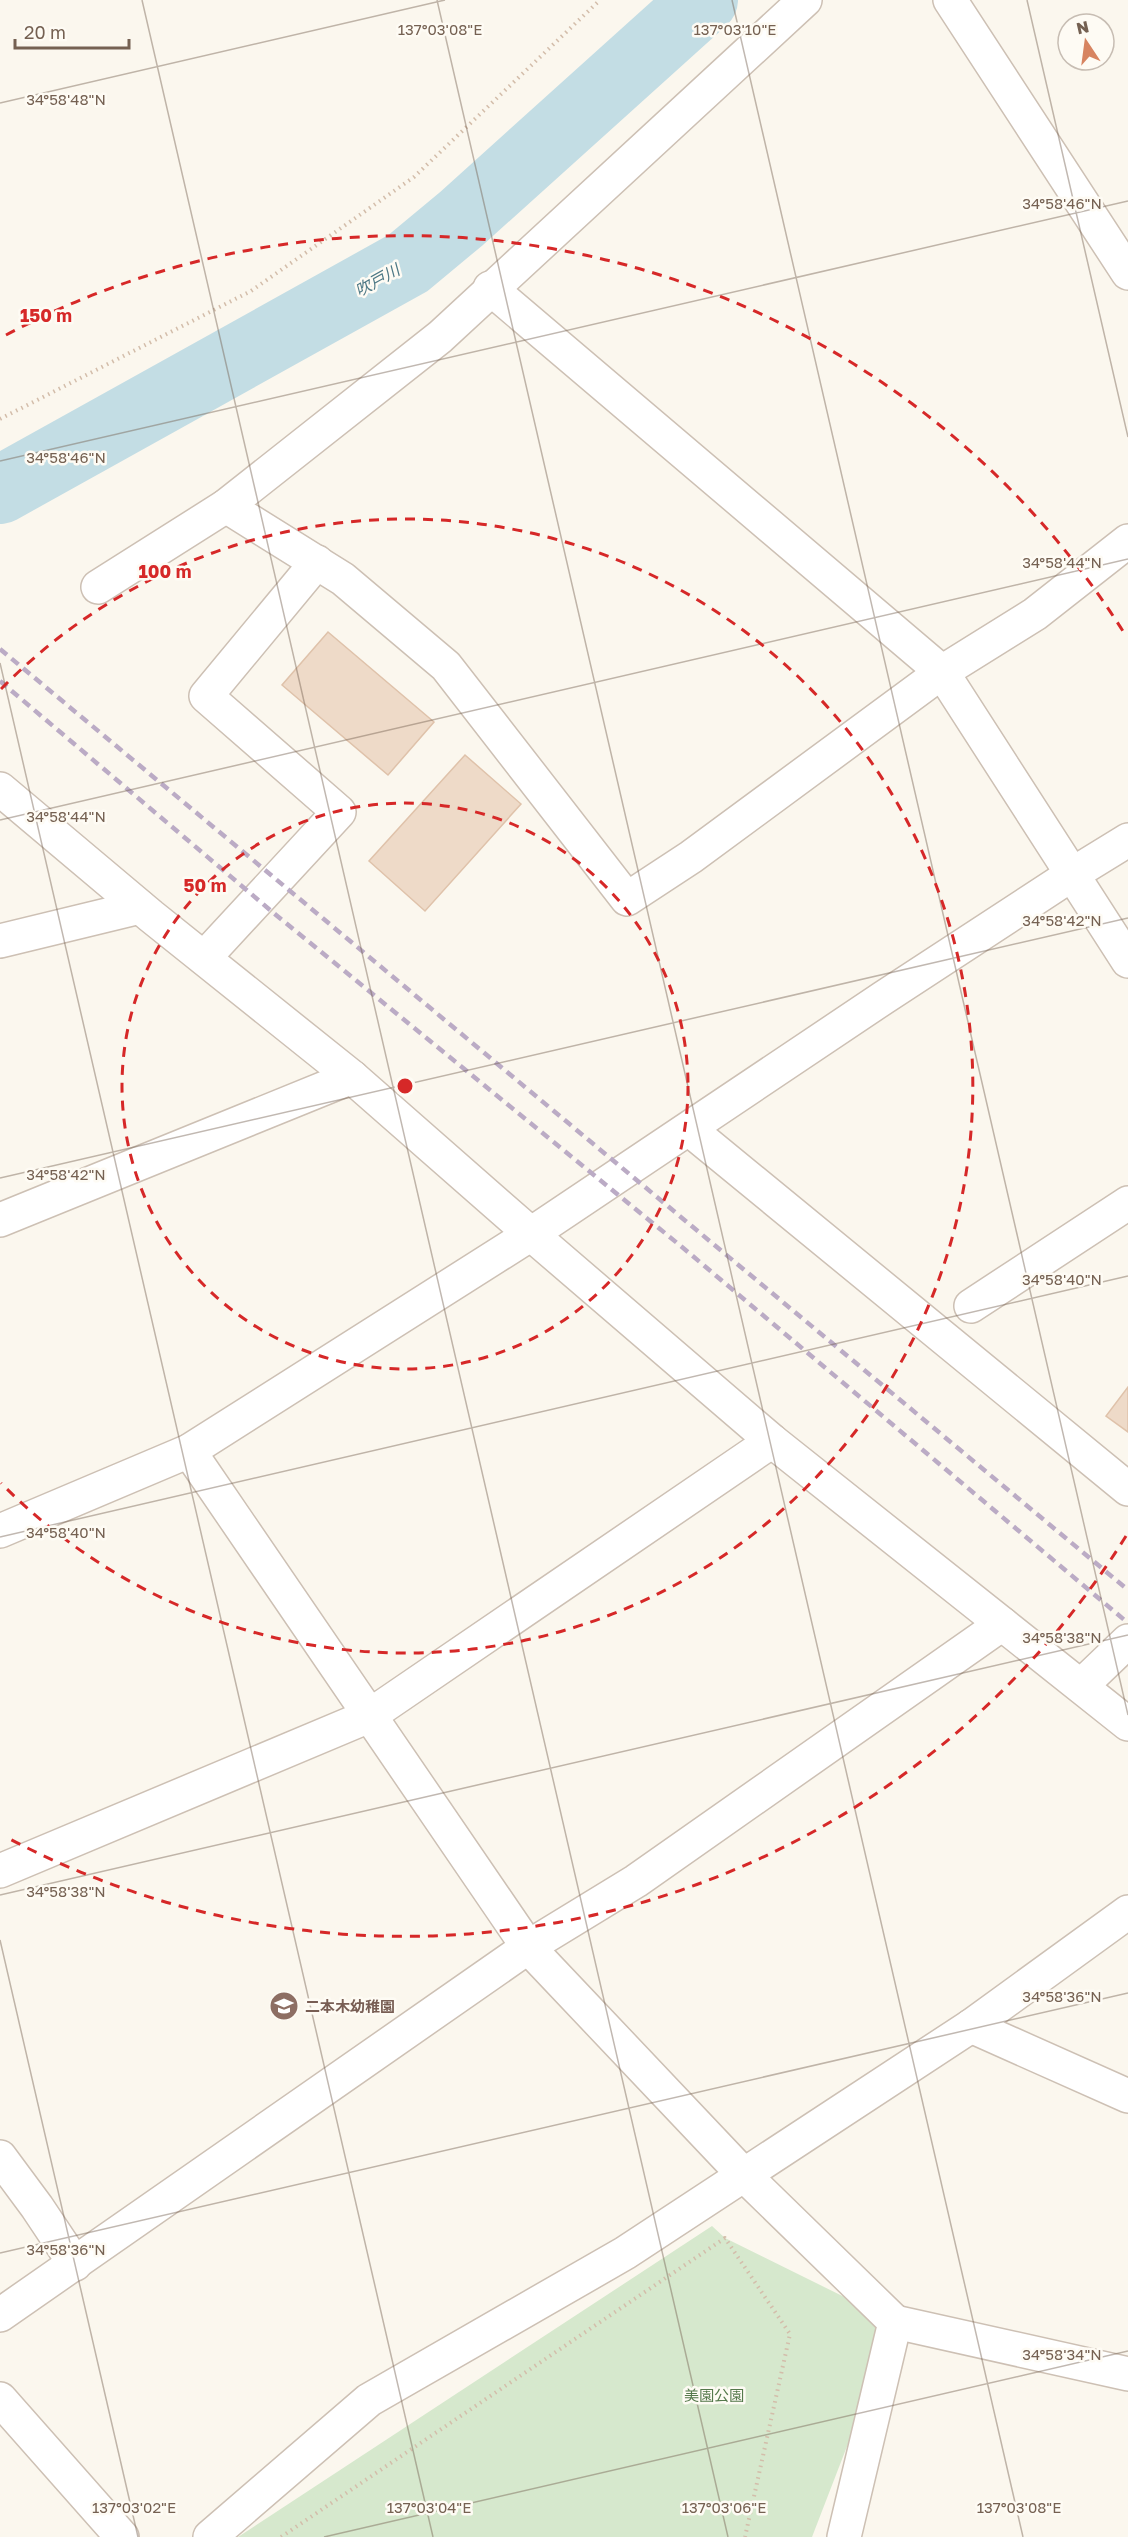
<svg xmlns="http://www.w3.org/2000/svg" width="1128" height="2537" font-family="'Golos Text','Noto Sans JP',sans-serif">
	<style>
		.green { fill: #d6e8cd }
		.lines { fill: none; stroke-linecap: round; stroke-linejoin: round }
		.river { stroke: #c3dde4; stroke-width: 68 }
		.building { fill: #eedac8; stroke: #dfc2aa; stroke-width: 1.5 }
		.minor-casing { stroke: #cdc0b4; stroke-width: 36 }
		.tertiary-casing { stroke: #cdc0b4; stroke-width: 36 }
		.path { stroke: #d3bdaa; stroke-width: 4; stroke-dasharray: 1.5 4.5; stroke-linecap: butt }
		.minor { stroke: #fff; stroke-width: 33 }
		.tertiary { stroke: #fff; stroke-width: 33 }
		.rail { stroke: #bbabc5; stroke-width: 4.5; stroke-dasharray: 9 6; stroke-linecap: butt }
		.ticks { fill: none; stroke: #756152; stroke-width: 1.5; stroke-opacity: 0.45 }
		.ring { fill: none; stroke: #d62828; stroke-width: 3; stroke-dasharray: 10 8 }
		.labels { text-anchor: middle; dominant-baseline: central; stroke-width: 5; stroke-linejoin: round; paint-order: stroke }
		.education-label { font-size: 15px; font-weight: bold; fill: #785e54; stroke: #fefbf4; text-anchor: start }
		.park-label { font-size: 15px; fill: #55794b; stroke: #fefbf4 }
		.water-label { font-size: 16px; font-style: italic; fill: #4d7885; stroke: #fefbf4 }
		.ticks-label { font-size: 15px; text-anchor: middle; fill: #756152; stroke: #fefbf4; stroke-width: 5; stroke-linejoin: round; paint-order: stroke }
		.centre { fill: #d62828; stroke: #fefbf4; stroke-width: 3 }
		.ring-label { font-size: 18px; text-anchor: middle; font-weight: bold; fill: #d62828; stroke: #fefbf4; stroke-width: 5; stroke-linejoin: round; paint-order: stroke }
	</style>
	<rect width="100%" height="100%" fill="#fbf7ee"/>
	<polygon class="green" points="712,2226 725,2238 895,2322 812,2537 238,2537"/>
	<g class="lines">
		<polyline class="river" points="0,490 408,263 461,219 704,0"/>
	</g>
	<g class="building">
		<polygon points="328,632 434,722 388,775 282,685"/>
		<polygon points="465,755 521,804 425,911 369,861"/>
		<polygon points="1128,1387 1128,1432 1106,1416"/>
	</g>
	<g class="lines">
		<g class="minor-casing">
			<g id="minor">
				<polyline points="950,0 1128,273"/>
				<polyline points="490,288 942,672 1128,961"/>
				<polyline points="226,506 343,579 446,666 627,899 691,857 942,672 1035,614 1128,541"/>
				<polyline points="98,587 226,506 440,337 805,0"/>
				<polyline points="0,789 151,916 352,1077 531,1234 772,1441 1128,1724"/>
				<polyline points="0,941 140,907"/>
				<polyline points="204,958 339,812 206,696 317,562"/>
				<polyline points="689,1129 1128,1489"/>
				<polyline points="0,1220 352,1077"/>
				<polyline points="971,1306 1128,1203"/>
				<polyline points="1081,1686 1128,1641"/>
				<polyline points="0,1871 369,1716 772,1441"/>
				<polyline points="971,2026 1128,2096"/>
				<polyline points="0,2157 37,2207 75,2264"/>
				<polyline points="0,2315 528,1947 636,1881 1002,1624"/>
				<polyline points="895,2322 1128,2374"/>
				<polyline points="0,2399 122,2537"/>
				<polyline points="210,2537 369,2400 625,2253 971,2026 1128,1912"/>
			</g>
		</g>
		<g class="tertiary-casing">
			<g id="tertiary">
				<polyline points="189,1451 528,1947 744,2175 895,2322 844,2537"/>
				<polyline points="0,1531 189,1451 531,1234 883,998 1071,875 1128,840"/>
			</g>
		</g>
		<g class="path">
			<polyline points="0,419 251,291 414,177 600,0"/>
			<polyline points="281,2537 725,2238 790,2334 745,2537"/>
		</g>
		<use href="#minor" class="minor"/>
		<use href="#tertiary" class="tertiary"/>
		<g class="rail">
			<polyline points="0,649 1128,1590"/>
			<polyline points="0,681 276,915 682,1247 1128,1623"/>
		</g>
	</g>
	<path class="ticks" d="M142 0 728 2537M437 0 1023 2537M732 0 1128 1715M1027 0 1128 437M0 103 445 0M0 461 1128 201M0 663 433 2537M0 820 1128 559M0 1178 1128 918M0 1537 1128 1276M0 1895 1128 1635M0 1940 138 2537M0 2253 1128 1993M324 2537 1128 2351"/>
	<g class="ring">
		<circle cx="405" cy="1086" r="283"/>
		<path d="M1 689A567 567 0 1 1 1 1483"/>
		<path d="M1126 1536A850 850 0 0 1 6 1837M6 335A850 850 0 0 1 1126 636"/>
	</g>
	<defs>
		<g id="school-disc" transform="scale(1.5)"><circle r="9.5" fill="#8d6e63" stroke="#fefbf4"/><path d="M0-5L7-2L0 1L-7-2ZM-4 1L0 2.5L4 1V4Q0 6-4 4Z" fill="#fff"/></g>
	</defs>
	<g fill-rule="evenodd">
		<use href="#school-disc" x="284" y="2006"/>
	</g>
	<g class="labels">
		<g class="education-label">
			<text x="305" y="2006">二本木幼稚園</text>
		</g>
		<g class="park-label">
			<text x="714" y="2395">美園公園</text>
		</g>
		<g class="water-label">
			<text transform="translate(377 280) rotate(-29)">吹戸川</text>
		</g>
	</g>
	<g class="ticks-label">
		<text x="440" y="35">137°03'08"E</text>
		<text x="735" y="35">137°03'10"E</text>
		<text x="66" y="105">34°58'48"N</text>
		<text x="1062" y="209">34°58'46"N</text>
		<text x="66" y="463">34°58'46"N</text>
		<text x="1062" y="568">34°58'44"N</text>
		<text x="66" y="822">34°58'44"N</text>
		<text x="1062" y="926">34°58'42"N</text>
		<text x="66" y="1180">34°58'42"N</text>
		<text x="1062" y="1285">34°58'40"N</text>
		<text x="66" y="1538">34°58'40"N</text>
		<text x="1062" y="1643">34°58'38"N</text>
		<text x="66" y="1897">34°58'38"N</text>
		<text x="1062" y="2002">34°58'36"N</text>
		<text x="66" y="2255">34°58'36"N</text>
		<text x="1062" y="2360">34°58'34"N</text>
		<text x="134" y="2513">137°03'02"E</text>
		<text x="429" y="2513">137°03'04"E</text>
		<text x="724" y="2513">137°03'06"E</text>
		<text x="1019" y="2513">137°03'08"E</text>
	</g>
	<circle cx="405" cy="1086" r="9" class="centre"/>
	<g class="ring-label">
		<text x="46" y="322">150 m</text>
		<text x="165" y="578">100 m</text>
		<text x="205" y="892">50 m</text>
	</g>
	<g transform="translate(1086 42) rotate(347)"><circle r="28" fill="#fefbf4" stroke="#c7bdb3" stroke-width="1.5"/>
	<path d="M0-4.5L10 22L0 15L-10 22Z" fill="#d78461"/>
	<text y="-9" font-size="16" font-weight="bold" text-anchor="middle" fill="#756152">N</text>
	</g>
	<path d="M15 39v9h114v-9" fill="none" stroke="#756152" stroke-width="3"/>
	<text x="24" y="39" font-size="18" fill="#756152" stroke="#fefbf4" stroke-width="4.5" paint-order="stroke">20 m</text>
</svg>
